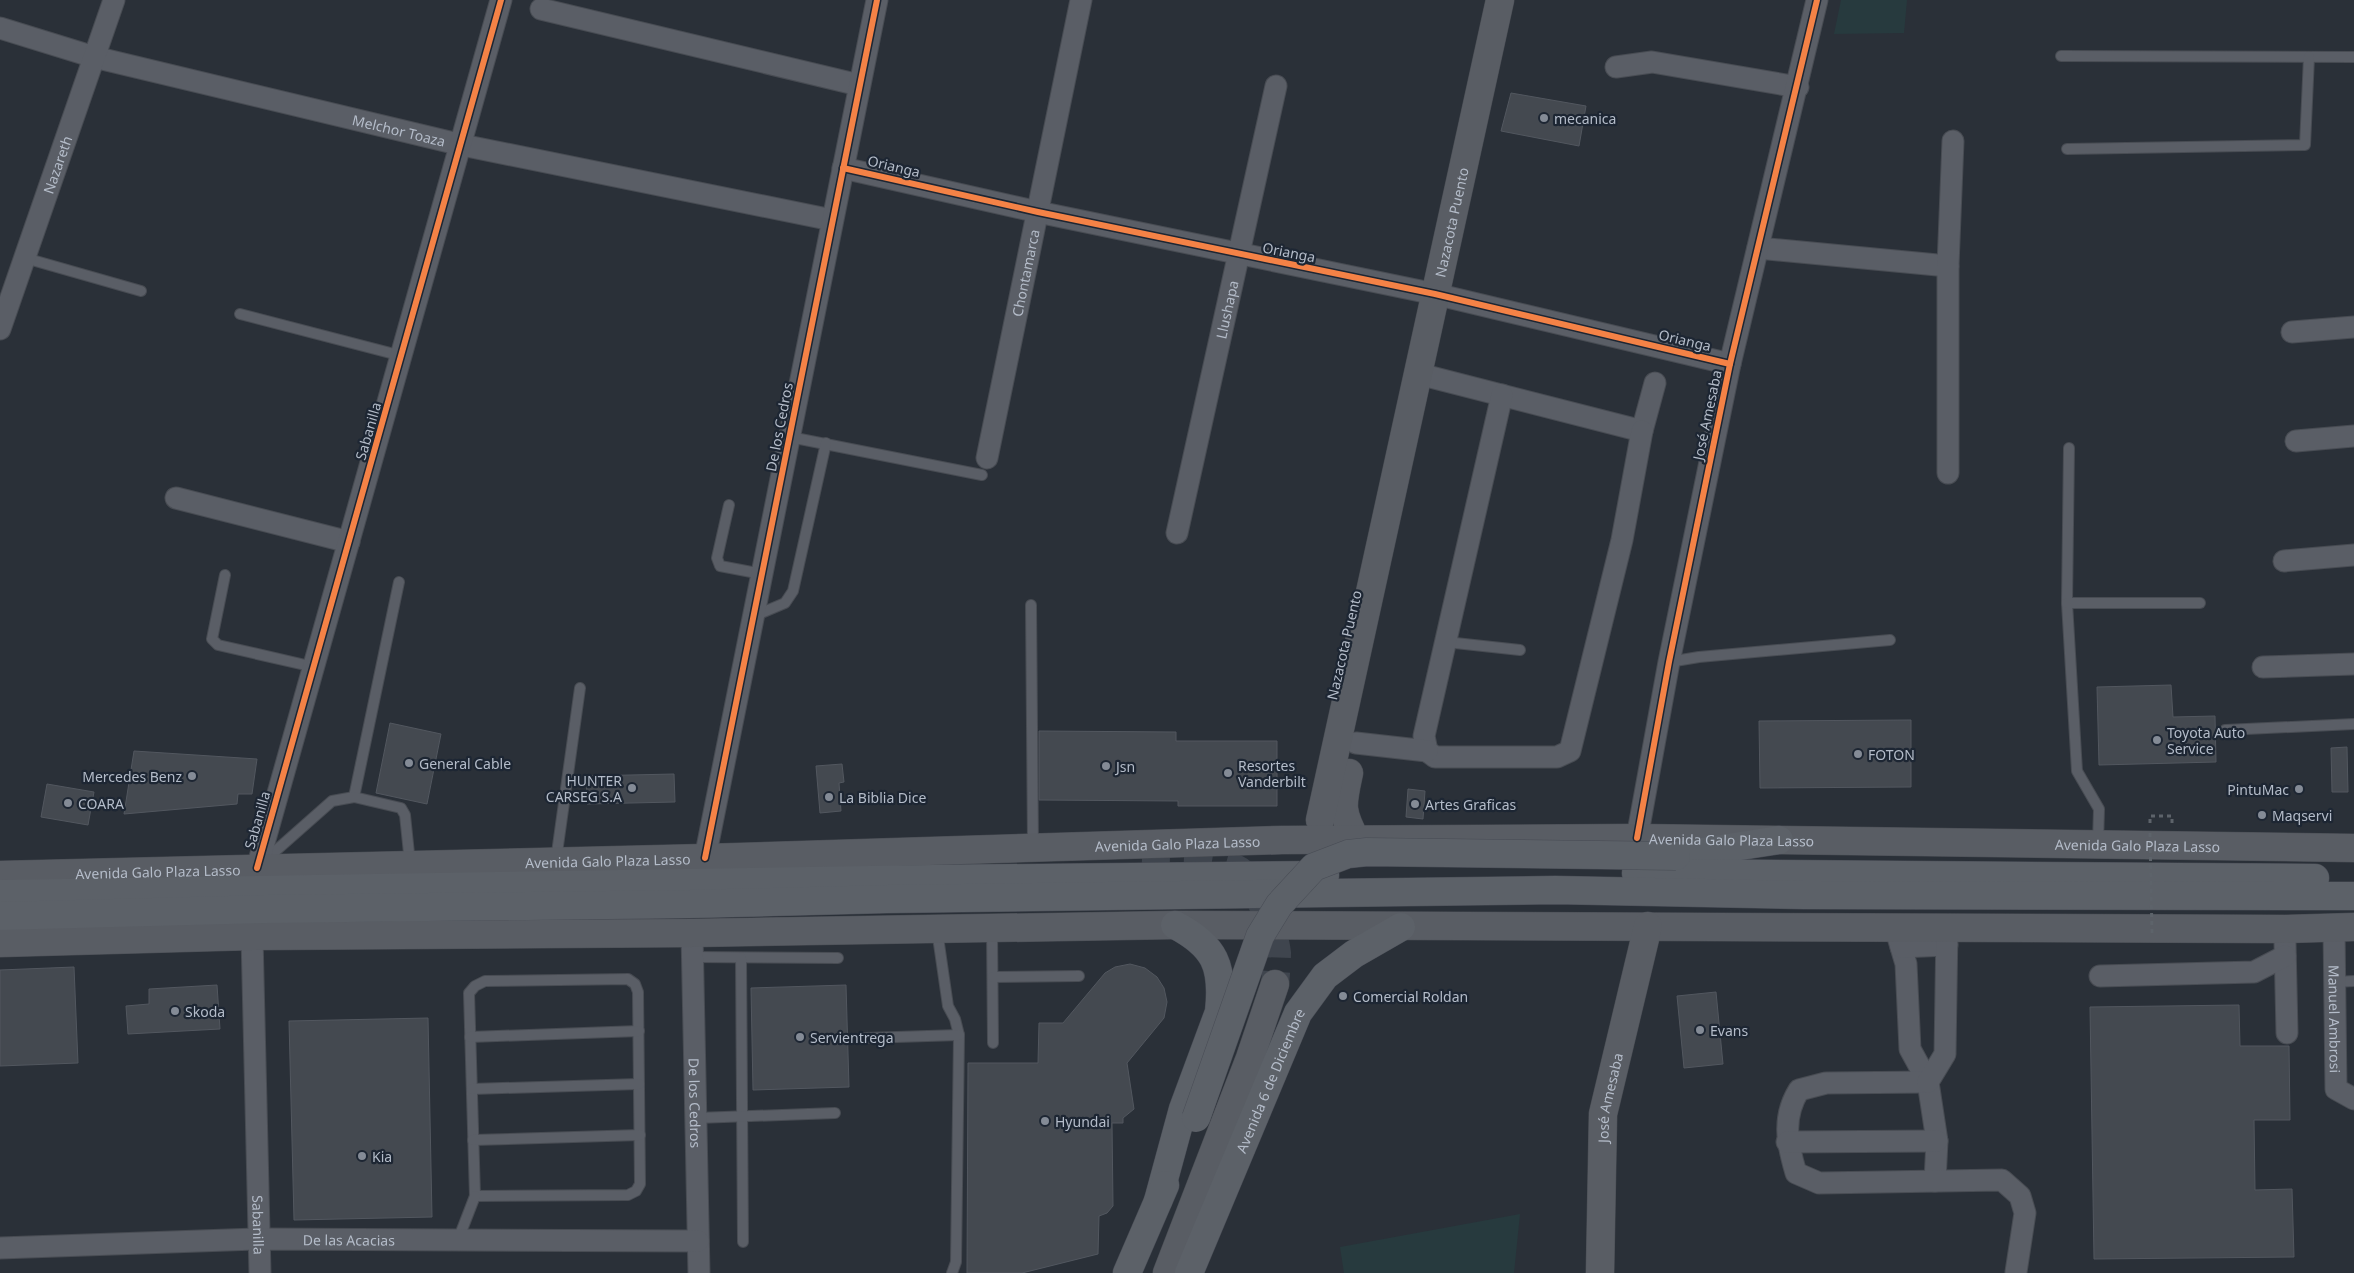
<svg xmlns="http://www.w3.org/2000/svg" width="2354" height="1273" font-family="'Noto Sans',sans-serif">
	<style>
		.green { fill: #273a3e }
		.building { fill: #444950; stroke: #52575f }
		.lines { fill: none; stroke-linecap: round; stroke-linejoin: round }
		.secondary-tunnel { stroke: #3f454e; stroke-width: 28; stroke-dasharray: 28 14; stroke-linecap: butt }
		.lane-casing { stroke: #484c53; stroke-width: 12 }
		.street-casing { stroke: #484c53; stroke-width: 23 }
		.secondary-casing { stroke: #484c53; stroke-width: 29 }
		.primary-casing { stroke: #484c55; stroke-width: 29 }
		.path { stroke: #5d636a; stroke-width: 3; stroke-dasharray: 4 4; stroke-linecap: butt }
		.lane { stroke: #5a5e66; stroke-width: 10 }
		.street { stroke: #5a5e66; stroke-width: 21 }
		.secondary { stroke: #595d64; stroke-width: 28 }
		.primary { stroke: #5c6168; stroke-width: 28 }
		.primary-bridge-casing { stroke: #484c55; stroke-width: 29; stroke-linecap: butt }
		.path-bridge { stroke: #5d636a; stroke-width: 3; stroke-dasharray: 4 4; stroke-linecap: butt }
		.primary-bridge { stroke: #5c6168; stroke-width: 28 }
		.cycleway-casing { stroke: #1d2633; stroke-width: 9 }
		.cycleway { stroke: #f48246; stroke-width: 6 }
		.poi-dot { fill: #848b96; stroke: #1d2633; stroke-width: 2 }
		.labels { text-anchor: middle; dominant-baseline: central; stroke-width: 4.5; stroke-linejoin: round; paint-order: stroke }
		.poi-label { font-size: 14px; fill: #b4bcc9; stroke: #1d2633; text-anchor: start }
		.street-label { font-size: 14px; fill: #b4bcc9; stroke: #1d2633 }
	</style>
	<rect width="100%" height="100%" fill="#2a3038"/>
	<g class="green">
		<polygon points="1841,0 1907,0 1904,33 1834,34"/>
		<polygon points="1520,1214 1514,1273 1344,1273 1340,1247"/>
	</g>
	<g class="building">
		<polygon points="1511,93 1586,106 1579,146 1501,131"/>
		<polygon points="2171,685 2173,717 2215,716 2216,762 2099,765 2097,687"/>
		<polygon points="1911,720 1911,787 1760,788 1759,721"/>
		<polygon points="390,723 441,734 427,804 376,793"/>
		<polygon points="1039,731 1176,732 1176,741 1277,741 1277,806 1178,806 1178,801 1039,800"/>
		<polygon points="2347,747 2348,792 2332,792 2331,748"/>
		<polygon points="134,751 257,759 252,794 238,794 237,804 124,814"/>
		<polygon points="842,764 844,782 839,783 841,811 820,813 816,766"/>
		<polygon points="674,774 675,802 587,804 586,776"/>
		<polygon points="47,784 94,792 88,825 41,817"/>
		<polygon points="1408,789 1425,791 1423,819 1406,817"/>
		<polygon points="1130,964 1145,968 1157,977 1164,988 1167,1002 1164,1018 1127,1063 1134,1109 1123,1118 1123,1123 1112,1123 1113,1206 1107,1213 1099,1216 1098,1254 1022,1273 967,1273 968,1063 1038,1063 1039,1023 1063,1023 1105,973 1115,967"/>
		<polygon points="74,967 78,1063 0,1066 0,970"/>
		<polygon points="217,985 220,1029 128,1034 126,1006 149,1004 149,989"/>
		<polygon points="846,985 849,1087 753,1090 751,988"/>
		<polygon points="1716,992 1723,1064 1684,1068 1677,996"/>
		<polygon points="2239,1005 2240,1046 2289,1046 2290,1120 2254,1120 2255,1190 2292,1189 2294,1257 2094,1259 2090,1007"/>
		<polygon points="428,1018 432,1217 294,1220 289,1021"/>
	</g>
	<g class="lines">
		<path class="secondary-tunnel" d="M1142 858C1170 859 1212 857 1237 869 1256 878 1275 933 1277 953 1277 963 1276 974 1275 984"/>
		<g class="lane-casing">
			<g id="lane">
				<polyline points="2061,56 2354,57"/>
				<polyline points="2067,149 2305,145 2309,57"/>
				<polyline points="25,258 141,291"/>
				<polyline points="240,314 402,356"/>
				<polyline points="790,437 982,475"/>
				<polyline points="2069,448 2067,603 2077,771 2099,809 2098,843"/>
				<polyline points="729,505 717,558 720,566 762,574"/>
				<polyline points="225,575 212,639 218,645 314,667"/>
				<polyline points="2067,603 2200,603"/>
				<polyline points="1031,605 1033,847"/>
				<polyline points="754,616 785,603 793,591 826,443"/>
				<polyline points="1446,642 1520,650"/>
				<polyline points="1669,662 1699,657 1890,640"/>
				<polyline points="2225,730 2354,724"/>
				<polyline points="354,797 399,582"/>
				<polyline points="556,860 580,688"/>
				<polyline points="263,862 332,801 354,797 401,808 405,815 410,863"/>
				<polyline points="992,929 993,1043"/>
				<polyline points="937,930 948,1006 955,1019 959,1035 956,1262 952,1273"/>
				<polyline points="692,957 838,958"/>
				<polyline points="741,958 743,1242"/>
				<polyline points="993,977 1079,976"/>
				<polygon points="628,979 635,984 638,992 640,1184 636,1191 628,1195 475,1196 469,993 475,986 485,981"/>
				<polyline points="2335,982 2354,981"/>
				<polyline points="470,1037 639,1031"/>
				<polyline points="865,1038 959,1035"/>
				<polyline points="472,1089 639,1084"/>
				<polyline points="697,1118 835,1113"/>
				<polyline points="473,1140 640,1135"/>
				<polyline points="458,1240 475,1196"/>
			</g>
		</g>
		<g class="street-casing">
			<g id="street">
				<polyline points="541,9 859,85"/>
				<path id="s1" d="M0 28 94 57 462 145 832 220"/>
				<polyline points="1616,67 1652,62 1798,87"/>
				<polyline points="843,168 1038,212 1435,294 1730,364"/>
				<polyline points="1758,248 1948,266"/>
				<path id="s2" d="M0 329 114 0"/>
				<polyline points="2292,332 2354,327"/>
				<polyline points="1419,374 1642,431 1655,383"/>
				<polyline points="1502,395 1424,736 1427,751 1435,757 1557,757 1570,751 1622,540 1642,431"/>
				<polyline points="2296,441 2354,436"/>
				<path id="s3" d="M987 458 1081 0"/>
				<polyline points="1948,473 1948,266 1953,141"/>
				<polyline points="176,498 349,542"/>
				<path id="s4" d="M1177 533 1276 86"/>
				<polyline points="2284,561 2354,555"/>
				<polyline points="2263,667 2354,664"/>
				<polyline points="1356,743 1427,751"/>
				<polyline points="1637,838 1669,662 1730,364 1817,0"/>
				<polyline points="705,858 877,0"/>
				<polyline points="257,868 501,0"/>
				<polyline points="1895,927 1906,964 1910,1049 1928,1082 1937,1141 1935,1181"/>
				<path id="s5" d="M2334 928 2336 1089 2354 1099"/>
				<path id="s6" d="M692 933 699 1273"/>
				<path id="s7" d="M252 936 260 1273"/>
				<polyline points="2285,943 2287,1033"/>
				<polyline points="1901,947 1947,945"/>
				<polyline points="2100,976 2254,972 2285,956"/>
				<path d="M1928 1082 1826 1083 1799 1090C1782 1117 1787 1143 1796 1173L1819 1183 2002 1180 2020 1196 2025 1213 2016 1272"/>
				<polyline points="1928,1082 1945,1054 1947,927"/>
				<polyline points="1787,1142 1937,1141"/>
				<path id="s8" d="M0 1248 259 1239 698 1241"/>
			</g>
		</g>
		<g class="secondary-casing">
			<g id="secondary">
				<path d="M1349 773C1342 805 1340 810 1356 840"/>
				<path id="s9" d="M1320 820C1382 547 1439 273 1500 0"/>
				<path id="s10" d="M0 875 705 858 1282 840 1637 838 2354 848"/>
				<polyline points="0,943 252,936 692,933 1175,925 2285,929 2354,927"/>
				<polyline points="1167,1273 1250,1058 1275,984"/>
				<path id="s11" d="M1600 1273 1603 1114 1648 926"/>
			</g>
		</g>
		<g class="primary-casing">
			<g id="primary">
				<polyline points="1676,856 1779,840"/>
				<polyline points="1636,873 2315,878"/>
				<polyline points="0,894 932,879 1325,875"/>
				<polyline points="0,916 266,909 690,904 887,899 1555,890 1804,895 2354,896"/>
				<path d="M1158 1201 1183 1109 1219 1012C1224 966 1215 946 1175 925"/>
				<polyline points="1127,1273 1165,1185"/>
				<path id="s12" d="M1189 1273 1298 1013 1325 976 1354 954 1401 927"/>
			</g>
		</g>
		<polyline class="path" points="2150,823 2150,816 2172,816 2172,823"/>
		<use href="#lane" class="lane"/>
		<use href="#street" class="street"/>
		<use href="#secondary" class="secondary"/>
		<use href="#primary" class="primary"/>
		<g class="primary-bridge-casing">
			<polyline id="primary-bridge" points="1196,1118 1260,936 1279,905 1314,867 1348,854 1367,852 1676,856"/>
		</g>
		<polyline class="path-bridge" points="2150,833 2152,934"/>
		<use href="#primary-bridge" class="primary-bridge"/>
		<g class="cycleway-casing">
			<g id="cycleway">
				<polyline points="843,168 1038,212 1435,294 1730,364"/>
				<polyline points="1637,838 1669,662 1730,364 1817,0"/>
				<polyline points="705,858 877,0"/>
				<polyline points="257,868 501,0"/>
			</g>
		</g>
		<use href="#cycleway" class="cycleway"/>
	</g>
	<g class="poi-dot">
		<circle cx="1544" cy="118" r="5"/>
		<circle cx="2157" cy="740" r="5"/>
		<circle cx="1858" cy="754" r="5"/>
		<circle cx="409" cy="763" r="5"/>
		<circle cx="1106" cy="766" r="5"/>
		<circle cx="1228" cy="773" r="5"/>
		<circle cx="192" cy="776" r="5"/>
		<circle cx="632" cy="788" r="5"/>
		<circle cx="2299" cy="789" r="5"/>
		<circle cx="829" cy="797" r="5"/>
		<circle cx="68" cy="803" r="5"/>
		<circle cx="1415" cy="804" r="5"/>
		<circle cx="2262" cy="815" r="5"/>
		<circle cx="1343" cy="996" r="5"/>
		<circle cx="175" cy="1011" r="5"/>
		<circle cx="1700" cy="1030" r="5"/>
		<circle cx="800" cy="1037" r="5"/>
		<circle cx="1045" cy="1121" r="5"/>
		<circle cx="362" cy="1156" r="5"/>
	</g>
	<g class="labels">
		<g class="poi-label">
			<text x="1554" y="118">mecanica</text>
			<text x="2167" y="732">Toyota Auto<tspan x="2167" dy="16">Service</tspan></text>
			<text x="1868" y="754">FOTON</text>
			<text x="419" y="763">General Cable</text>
			<text x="1238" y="765">Resortes<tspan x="1238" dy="16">Vanderbilt</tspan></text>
			<text x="1116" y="766">Jsn</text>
			<text x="182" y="776" text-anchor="end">Mercedes Benz</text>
			<text x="622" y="780" text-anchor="end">HUNTER<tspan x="622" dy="16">CARSEG S.A</tspan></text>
			<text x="2289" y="789" text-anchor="end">PintuMac</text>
			<text x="839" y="797">La Biblia Dice</text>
			<text x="78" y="803">COARA</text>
			<text x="1425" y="804">Artes Graficas</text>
			<text x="2272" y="815">Maqservi</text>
			<text x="1353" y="996">Comercial Roldan</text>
			<text x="185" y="1011">Skoda</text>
			<text x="1710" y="1030">Evans</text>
			<text x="810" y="1037">Servientrega</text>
			<text x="1055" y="1121">Hyundai</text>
			<text x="372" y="1156">Kia</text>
		</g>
		<g class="street-label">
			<text stroke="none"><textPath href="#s1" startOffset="412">Melchor Toaza</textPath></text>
			<text stroke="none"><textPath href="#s2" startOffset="174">Nazareth</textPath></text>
			<text transform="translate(894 166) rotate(13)">Orianga</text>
			<text stroke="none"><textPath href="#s9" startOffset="612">Nazacota Puento</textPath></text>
			<text transform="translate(1289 252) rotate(11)">Orianga</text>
			<text stroke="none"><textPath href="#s3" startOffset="189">Chontamarca</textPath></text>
			<text stroke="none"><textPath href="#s4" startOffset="229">Llushapa</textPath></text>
			<text transform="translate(1685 340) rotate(13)">Orianga</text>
			<text transform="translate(1707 415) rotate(-78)">José Amesaba</text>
			<text transform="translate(779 427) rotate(-79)">De los Cedros</text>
			<text transform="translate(368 431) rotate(-74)">Sabanilla</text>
			<text transform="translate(1344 645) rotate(-77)">Nazacota Puento</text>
			<text transform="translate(257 820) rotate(-74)">Sabanilla</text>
			<text stroke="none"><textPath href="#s10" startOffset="1732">Avenida Galo Plaza Lasso</textPath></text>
			<text stroke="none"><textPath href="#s10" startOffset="1178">Avenida Galo Plaza Lasso</textPath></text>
			<text stroke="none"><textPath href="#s10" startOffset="2138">Avenida Galo Plaza Lasso</textPath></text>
			<text stroke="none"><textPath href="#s10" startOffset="608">Avenida Galo Plaza Lasso</textPath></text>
			<text stroke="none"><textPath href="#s10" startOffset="158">Avenida Galo Plaza Lasso</textPath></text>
			<text stroke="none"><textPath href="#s5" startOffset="91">Manuel Ambrosi</textPath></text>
			<text stroke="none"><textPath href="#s12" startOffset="209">Avenida 6 de Diciembre</textPath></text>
			<text stroke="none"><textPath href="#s11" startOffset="176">José Amesaba</textPath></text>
			<text stroke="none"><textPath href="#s6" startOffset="170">De los Cedros</textPath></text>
			<text stroke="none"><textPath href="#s7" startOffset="289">Sabanilla</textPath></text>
			<text stroke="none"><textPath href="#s8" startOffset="349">De las Acacias</textPath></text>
		</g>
	</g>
</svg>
